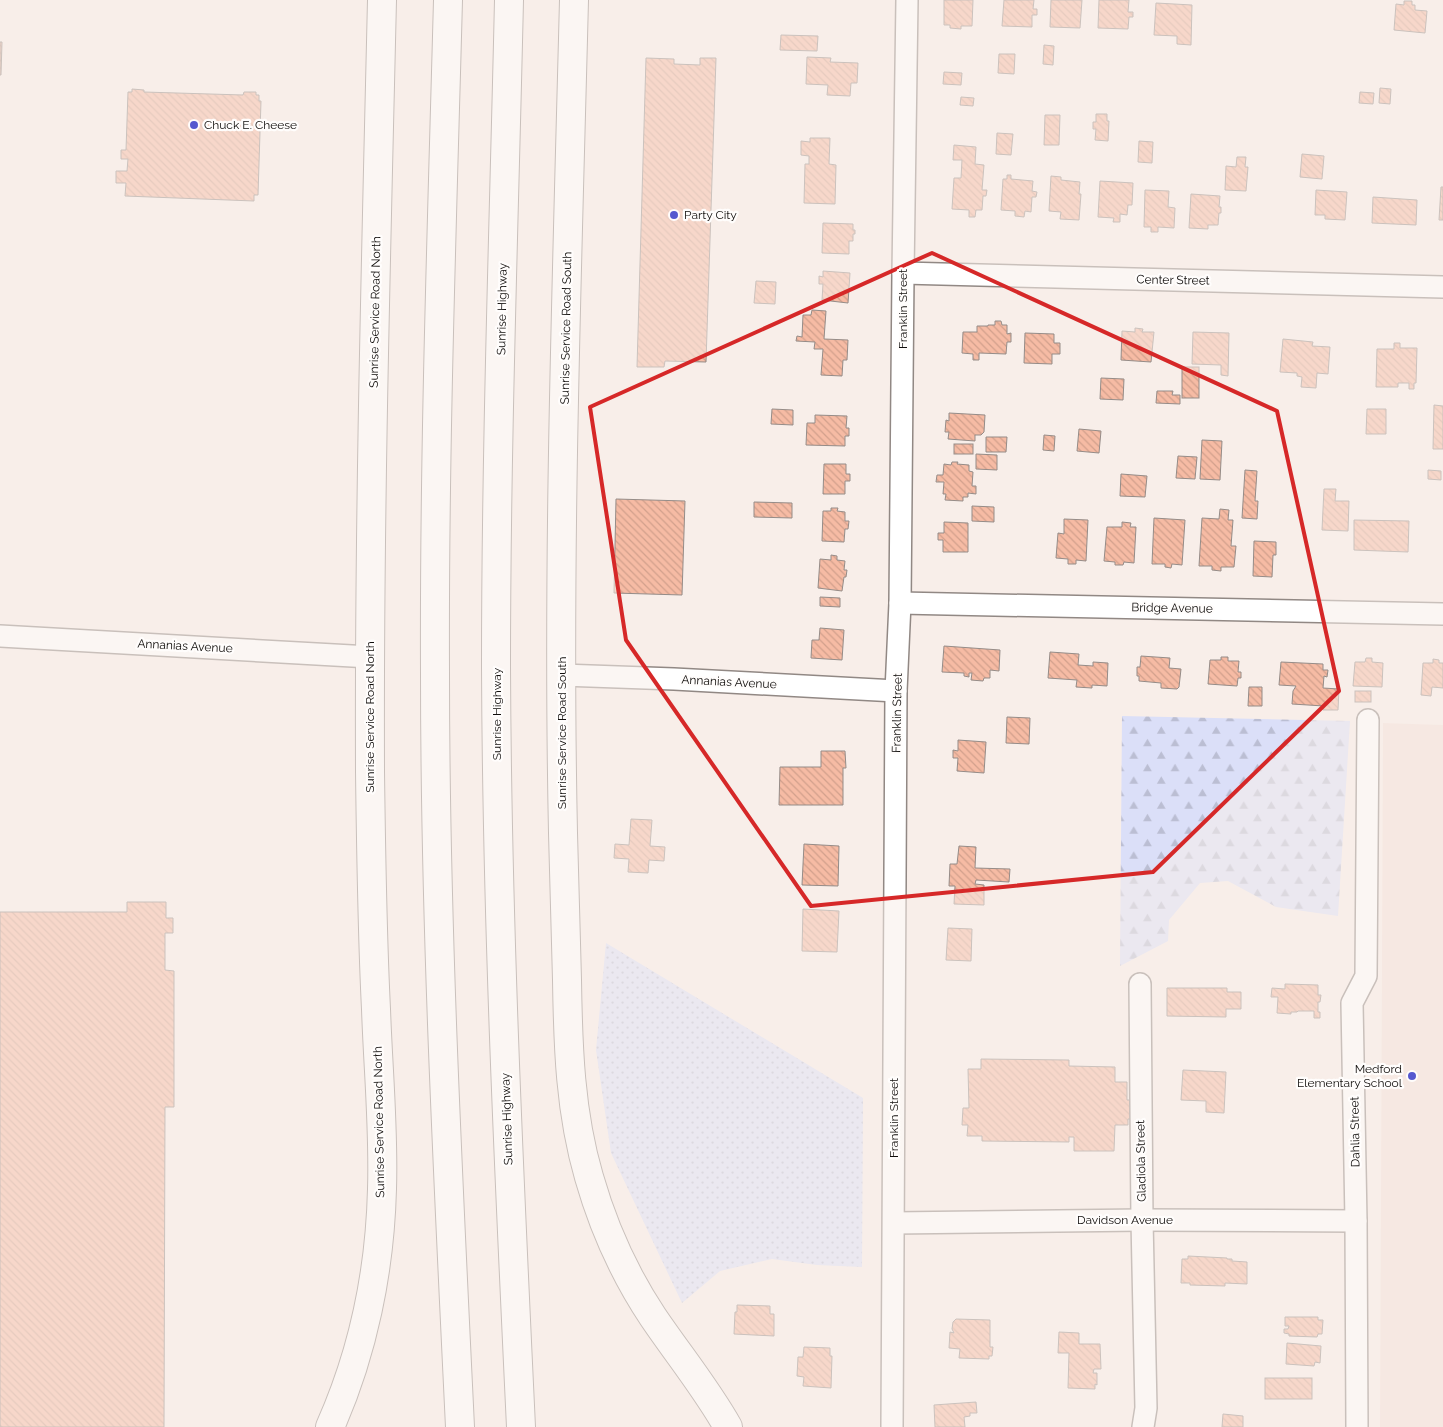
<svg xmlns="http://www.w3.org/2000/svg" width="1443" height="1427" font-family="Raleway,sans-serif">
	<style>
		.built { fill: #f4e1da }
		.grass { fill: url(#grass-dots) }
		.forest { fill: url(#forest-firs) }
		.building { fill: url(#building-back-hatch); stroke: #958c88 }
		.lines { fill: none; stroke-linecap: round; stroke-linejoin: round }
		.minor-casing { stroke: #918884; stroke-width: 24 }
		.major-casing { stroke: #918884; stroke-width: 30 }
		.highway-casing { stroke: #918884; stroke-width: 30 }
		.minor { stroke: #fff; stroke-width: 21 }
		.major { stroke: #fff; stroke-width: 28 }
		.highway { stroke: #fff; stroke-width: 28 }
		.marked { fill: none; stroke: #d62828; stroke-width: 4; stroke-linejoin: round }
		.poi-dot { fill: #5558cf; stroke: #fffdfc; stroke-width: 2 }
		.labels { text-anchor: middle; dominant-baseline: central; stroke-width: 4.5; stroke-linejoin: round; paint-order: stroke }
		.poi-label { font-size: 12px; fill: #100d0b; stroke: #fffdfc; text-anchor: start }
		.street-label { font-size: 12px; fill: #100d0b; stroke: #fffdfc }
	</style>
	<defs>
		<pattern id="grass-dots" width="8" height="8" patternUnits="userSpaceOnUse" patternTransform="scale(1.25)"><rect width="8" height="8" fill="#dbdff8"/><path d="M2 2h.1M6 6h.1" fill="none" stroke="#bbbed3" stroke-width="1.8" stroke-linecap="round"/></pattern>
		<pattern id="forest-firs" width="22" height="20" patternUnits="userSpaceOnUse" patternTransform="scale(1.25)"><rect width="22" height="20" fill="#dbdff8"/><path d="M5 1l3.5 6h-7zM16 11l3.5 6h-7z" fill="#bbbed3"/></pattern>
		<pattern id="building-back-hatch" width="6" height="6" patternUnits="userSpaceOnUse" patternTransform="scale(1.25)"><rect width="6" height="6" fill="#f6bba4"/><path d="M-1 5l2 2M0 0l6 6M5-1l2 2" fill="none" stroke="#d2a08c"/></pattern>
	</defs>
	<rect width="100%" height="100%" fill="#f8eee9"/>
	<polygon class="built" points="1383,723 1443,725 1443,1427 1380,1427"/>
	<polygon class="grass" points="606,943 863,1098 862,1267 817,1265 772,1259 720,1271 682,1303 611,1153 596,1050"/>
	<polygon class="forest" points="1122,716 1350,721 1338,916 1276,907 1228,881 1200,883 1169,920 1168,941 1120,966"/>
	<g class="building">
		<polygon points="944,0 973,0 972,26 961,26 961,29 950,28 950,25 944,25"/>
		<polygon points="1004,0 1034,0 1033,9 1037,9 1037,15 1032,15 1032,27 1002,26"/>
		<polygon points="1051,0 1082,0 1080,28 1050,27"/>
		<polygon points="1099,0 1129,0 1128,12 1133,12 1133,17 1129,17 1128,29 1098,28"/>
		<polygon points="1404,1 1412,1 1412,5 1415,5 1415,10 1427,11 1425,33 1394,30 1396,4 1404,5"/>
		<polygon points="1156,3 1192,5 1191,45 1177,44 1177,36 1154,35"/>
		<polygon points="781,35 818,36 817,51 780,50"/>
		<polygon points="0,42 2,42 1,75 0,75"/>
		<polygon points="1044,45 1054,46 1053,65 1043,64"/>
		<polygon points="999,54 1015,54 1014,74 998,73"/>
		<polygon points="807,57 831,58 830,62 858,63 857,83 851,83 850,96 827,95 828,85 806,84"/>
		<polygon points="646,58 674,59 674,64 700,65 700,58 716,58 706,362 665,361 664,367 637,367"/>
		<polygon points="944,72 962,73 961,85 943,84"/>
		<polygon points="1380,88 1391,89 1390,104 1379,103"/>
		<polygon points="132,89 144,90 144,92 243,95 244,92 256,92 256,95 259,95 259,101 261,101 258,195 254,195 254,201 125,196 126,183 116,183 116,171 127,171 128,159 121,159 121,150 126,150 128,92 132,92"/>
		<polygon points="1360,92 1374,93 1373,104 1359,103"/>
		<polygon points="961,97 974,98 973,106 960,105"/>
		<polygon points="1096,114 1107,114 1107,121 1109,121 1108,141 1095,140 1096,129 1093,129 1093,122 1096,122"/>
		<polygon points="1045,115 1060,115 1059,145 1044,145"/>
		<polygon points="997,133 1013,134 1011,155 996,154"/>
		<polygon points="810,138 830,138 829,164 836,165 835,204 804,203 805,164 809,164 809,156 801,155 801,141 810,142"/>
		<polygon points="1139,141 1153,142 1152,163 1138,162"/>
		<polygon points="954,145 976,147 975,164 984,165 982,190 987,190 986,196 983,196 982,210 976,210 975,217 969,217 969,210 952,209 954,178 961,178 962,160 953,160"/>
		<polygon points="1302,154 1324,156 1322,179 1300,177"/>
		<polygon points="1237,157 1246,157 1245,167 1248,167 1246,191 1225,190 1226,166 1236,167"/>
		<polygon points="1007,175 1011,175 1011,179 1033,181 1032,191 1037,192 1036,197 1032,197 1031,212 1025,211 1024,217 1015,216 1015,211 1001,210 1003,179 1007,179"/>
		<polygon points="1051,176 1061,177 1061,180 1080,182 1079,194 1081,194 1079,220 1060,219 1061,212 1049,211"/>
		<polygon points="1100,181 1133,183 1132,205 1128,205 1127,215 1120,214 1120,222 1113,222 1114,218 1098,217"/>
		<polygon points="1441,187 1443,187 1443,220 1439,220"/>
		<polygon points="1145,190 1169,191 1168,207 1175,208 1174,228 1158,227 1158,232 1151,232 1151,227 1144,227"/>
		<polygon points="1316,190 1347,192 1345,220 1325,219 1325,215 1315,215"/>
		<polygon points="1191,194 1220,196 1219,207 1221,207 1221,213 1219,213 1218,225 1208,225 1208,229 1189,228"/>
		<polygon points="1373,197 1417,200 1416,225 1372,223"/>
		<polygon points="823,223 853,224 853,230 855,230 855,234 853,234 853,241 849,241 849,254 822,253"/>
		<polygon points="823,271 850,273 848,303 822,300 823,284 819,284 819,276 823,277"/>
		<polygon points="756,281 776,282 775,304 754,303"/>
		<polygon points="812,310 826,311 824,339 848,340 847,360 843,360 842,376 821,375 823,349 814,349 815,342 796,341 797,336 802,337 803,315 811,315"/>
		<polygon points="995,321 1001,321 1002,325 1007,325 1007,334 1011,333 1011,342 1007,342 1006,354 979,353 979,360 973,360 973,354 962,353 963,332 977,332 977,326 988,326 988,325 995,325"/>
		<polygon points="1135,328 1143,329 1142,332 1154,332 1151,362 1121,360 1122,331 1135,332"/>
		<polygon points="1193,332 1229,333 1228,376 1221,375 1221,365 1192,364"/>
		<polygon points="1025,333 1054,334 1054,343 1060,343 1060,354 1052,354 1052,364 1024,363"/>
		<polygon points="1283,339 1313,342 1312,346 1330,347 1328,374 1317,373 1316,388 1301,387 1302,377 1297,376 1297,373 1280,372"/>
		<polygon points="1394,343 1400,343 1400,348 1417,348 1416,383 1414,383 1414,389 1409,389 1409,383 1398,383 1398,387 1376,387 1377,349 1394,349"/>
		<rect x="1182" y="367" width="17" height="31"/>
		<polygon points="1101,378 1124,379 1123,400 1100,399"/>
		<polygon points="1157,391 1173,391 1172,395 1180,395 1180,404 1156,403"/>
		<polygon points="1434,405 1443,406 1443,449 1433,449"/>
		<polygon points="772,409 793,410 793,425 771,424"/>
		<polygon points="1367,409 1386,409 1386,434 1366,434"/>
		<polygon points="949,413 985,415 984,432 981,435 975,435 975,441 948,439 949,432 945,432 946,420 949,421"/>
		<polygon points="815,415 847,416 846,428 849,428 849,436 845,436 845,446 806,445 807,423 815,423"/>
		<polygon points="1079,429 1101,431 1099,453 1077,451"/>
		<polygon points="1044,435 1055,436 1054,451 1043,450"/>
		<polygon points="986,437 1007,437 1006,452 986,452"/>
		<polygon points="1202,440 1222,441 1220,480 1200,479"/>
		<rect x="954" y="444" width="19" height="10"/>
		<polygon points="976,454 997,455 997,470 976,469"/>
		<polygon points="1178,456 1197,457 1195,479 1176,478"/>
		<polygon points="952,462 958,462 957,464 969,465 969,471 973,472 972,486 976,486 976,494 968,493 968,497 963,497 963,501 945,500 946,494 943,494 944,482 936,482 937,475 943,475 944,464 951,465"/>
		<polygon points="824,464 846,464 846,474 850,474 850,481 845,481 845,494 823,494"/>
		<polygon points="1245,470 1257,471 1255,501 1258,501 1257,519 1242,518"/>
		<polygon points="1428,470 1441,471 1441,480 1428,479"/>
		<polygon points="1121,474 1147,476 1145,497 1120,496"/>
		<polygon points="1324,489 1336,489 1335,501 1349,501 1348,531 1322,530"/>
		<polygon points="616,499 685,501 682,595 614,593"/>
		<polygon points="754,502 792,503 792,518 754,517"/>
		<polygon points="972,506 994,507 994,522 972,521"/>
		<polygon points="831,508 838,508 837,511 845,512 845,521 849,521 848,529 845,529 844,542 822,541 823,511 831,511"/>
		<polygon points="1220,509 1229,510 1228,520 1233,520 1231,546 1236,546 1234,567 1221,567 1221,571 1212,570 1212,566 1199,566 1202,518 1219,519"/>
		<polygon points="1154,518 1185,520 1182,565 1172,564 1171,568 1165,567 1165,564 1152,564"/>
		<polygon points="1064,519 1088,520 1086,561 1076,560 1076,564 1068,564 1068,559 1056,558 1058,533 1064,534"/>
		<polygon points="1354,520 1409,521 1408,552 1354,550"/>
		<polygon points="944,522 968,523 968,552 943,552 943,540 938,540 938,533 944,533"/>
		<polygon points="1122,522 1131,523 1130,527 1136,527 1134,563 1124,562 1123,565 1115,565 1115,562 1104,561 1107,527 1122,527"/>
		<polygon points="1254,541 1276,542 1276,555 1273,555 1272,577 1253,576"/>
		<polygon points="831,555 837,556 837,560 845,561 844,570 847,570 846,577 844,577 842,591 818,588 820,559 831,560"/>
		<polygon points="820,597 840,598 840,607 820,606"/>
		<polygon points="820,628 844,630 842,660 811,658 812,640 819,640"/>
		<polygon points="944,646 1000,650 999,671 990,670 990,678 984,678 983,681 971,680 972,673 969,673 969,677 964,676 964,673 942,672"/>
		<polygon points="1050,652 1079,654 1078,665 1093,666 1093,662 1108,663 1107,686 1092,685 1092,688 1076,687 1077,680 1048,678"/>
		<polygon points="1141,656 1170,658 1169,668 1181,669 1179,687 1177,689 1161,688 1161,683 1139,681 1139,676 1137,676 1137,667 1140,667"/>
		<polygon points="1221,657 1228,657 1228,661 1239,661 1238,672 1241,672 1241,678 1238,678 1237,686 1208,684 1210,660 1221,660"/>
		<polygon points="1366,658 1372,658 1372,662 1383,663 1382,687 1353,686 1355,662 1365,662"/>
		<polygon points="1433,659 1439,660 1439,663 1443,663 1443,688 1432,687 1431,696 1421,695 1423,663 1433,663"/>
		<polygon points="1281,662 1323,664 1323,670 1328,670 1327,677 1324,676 1323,688 1339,689 1338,710 1323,710 1324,706 1292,704 1293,691 1296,686 1279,685"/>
		<polygon points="1249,687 1262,687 1262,706 1248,706"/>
		<rect x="1355" y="691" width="16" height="11"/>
		<polygon points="1007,717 1030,718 1029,744 1006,743"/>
		<polygon points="958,740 986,742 984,773 957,771 958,758 953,758 953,750 958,751"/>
		<polygon points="821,751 845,751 846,768 843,768 843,805 779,805 780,767 821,767"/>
		<polygon points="631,819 652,820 650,846 665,847 664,861 649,860 648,873 628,872 629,859 614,858 615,844 629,845"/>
		<polygon points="804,844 839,846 838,886 802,885"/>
		<polygon points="959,846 976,847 975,868 1010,869 1009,882 976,880 975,884 984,885 984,905 954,904 955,886 949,886 950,864 957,864"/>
		<polygon points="127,902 166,902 166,918 173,918 173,933 165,933 165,970 174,971 174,1107 165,1107 164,1427 0,1427 0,912 127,912"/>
		<polygon points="803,909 839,911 837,952 802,951"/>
		<polygon points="948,928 972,929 971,961 946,960"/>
		<polygon points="1285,984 1318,985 1318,995 1321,995 1320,1002 1318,1002 1318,1012 1320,1012 1320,1018 1314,1018 1314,1011 1298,1011 1297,1012 1291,1012 1291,1014 1277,1013 1278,997 1271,997 1272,988 1285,989"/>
		<polygon points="1167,988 1227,988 1227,992 1241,992 1241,1009 1226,1009 1226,1017 1167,1016"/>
		<polygon points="981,1059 1069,1060 1069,1066 1115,1067 1115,1082 1127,1082 1127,1100 1131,1100 1131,1119 1128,1119 1128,1125 1115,1125 1114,1151 1074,1151 1074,1137 1069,1137 1069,1142 982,1141 982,1136 967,1136 968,1125 962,1125 963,1108 969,1108 968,1069 981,1069"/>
		<polygon points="1183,1070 1226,1072 1224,1113 1206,1112 1206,1101 1181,1100"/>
		<polygon points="1188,1256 1227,1258 1227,1259 1232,1259 1232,1261 1247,1262 1247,1284 1225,1283 1225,1286 1190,1285 1190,1283 1181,1283 1182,1259 1188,1259"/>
		<polygon points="737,1305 770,1306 770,1314 774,1314 774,1336 734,1334 735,1312 737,1312"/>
		<polygon points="1285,1317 1318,1317 1318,1320 1323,1320 1322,1334 1318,1334 1317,1337 1289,1336 1289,1334 1284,1333 1284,1329 1288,1329 1289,1326 1285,1326"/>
		<polygon points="956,1319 990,1320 990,1347 993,1347 992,1356 989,1356 989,1359 959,1358 960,1349 949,1348 950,1332 954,1333 952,1329 953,1322"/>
		<polygon points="1059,1332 1079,1333 1079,1344 1100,1344 1101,1369 1094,1369 1093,1373 1097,1373 1097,1385 1095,1384 1095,1389 1068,1388 1069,1353 1058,1353"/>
		<polygon points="1287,1343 1321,1346 1320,1363 1315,1362 1314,1366 1286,1364"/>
		<polygon points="804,1347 830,1348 830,1356 832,1356 831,1388 803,1386 804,1377 797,1376 798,1357 803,1357"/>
		<rect x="1265" y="1378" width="47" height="21"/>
		<polygon points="976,1402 977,1413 970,1413 970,1416 964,1417 965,1427 935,1427 934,1405"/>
		<polygon points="1223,1414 1243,1416 1243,1427 1222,1427"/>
	</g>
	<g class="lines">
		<g class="minor-casing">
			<g id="minor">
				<polyline points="903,273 1443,287"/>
				<polyline points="900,603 1443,614"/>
				<polyline points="0,636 370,657"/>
				<polyline points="562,675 674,679 896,691"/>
				<polyline points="1140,984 1142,1220 1146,1408 1143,1427"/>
				<polyline points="894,1223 1142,1220 1356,1221"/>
				<polyline points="892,1427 896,691 900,603 903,273 907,0"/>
				<polyline points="1357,1427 1356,1221 1352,1003 1366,976 1368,720"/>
			</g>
		</g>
		<g class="major-casing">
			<g id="major">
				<path d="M574 0C567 277 557 555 563 833 564 882 566 931 567 980 568 1047 570 1112 589 1177 603 1226 625 1275 653 1317 678 1354 706 1388 728 1427"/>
				<path d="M330 1427C363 1353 380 1270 382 1189 384 1129 378 1069 376 1009 372 930 371 850 370 771 369 514 376 257 382 0"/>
			</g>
		</g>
		<g class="highway-casing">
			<g id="highway">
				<path d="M448 0C442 225 434 449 435 674 435 925 448 1176 460 1427"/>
				<path d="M509 0C504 222 496 445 496 667 497 921 509 1174 521 1427"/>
			</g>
		</g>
		<use href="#minor" class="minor"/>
		<use href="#major" class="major"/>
		<use href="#highway" class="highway"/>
	</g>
	<path d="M0 0H1443V1427H0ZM932 253 1277 411 1339 691 1153 872 811 906 626 640 590 407Z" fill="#f8eee9" fill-opacity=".55" fill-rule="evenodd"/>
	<path class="marked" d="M932 253 1277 411 1339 691 1153 872 811 906 626 640 590 407Z"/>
	<g class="poi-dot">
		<circle cx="194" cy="125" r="5"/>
		<circle cx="674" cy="215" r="5"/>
		<circle cx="1412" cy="1076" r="5"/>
	</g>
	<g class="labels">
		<g class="poi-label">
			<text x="204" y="125">Chuck E. Cheese</text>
			<text x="684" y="215">Party City</text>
			<text x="1402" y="1069" text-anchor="end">Medford<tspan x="1402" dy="14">Elementary School</tspan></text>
		</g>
		<g class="street-label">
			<text transform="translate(1173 280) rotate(1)">Center Street</text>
			<text transform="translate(502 309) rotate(-89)">Sunrise Highway</text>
			<text transform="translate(903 309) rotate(-90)">Franklin Street</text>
			<text transform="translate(375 312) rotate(-89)">Sunrise Service Road North</text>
			<text transform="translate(566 328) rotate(-89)">Sunrise Service Road South</text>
			<text transform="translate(1172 608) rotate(1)">Bridge Avenue</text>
			<text transform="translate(185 646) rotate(3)">Annanias Avenue</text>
			<text transform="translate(729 682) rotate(3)">Annanias Avenue</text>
			<text transform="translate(897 713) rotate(-89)">Franklin Street</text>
			<text transform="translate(497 714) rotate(-90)">Sunrise Highway</text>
			<text transform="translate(370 717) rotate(-90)">Sunrise Service Road North</text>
			<text transform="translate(562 733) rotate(-90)">Sunrise Service Road South</text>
			<text transform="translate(894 1118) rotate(-90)">Franklin Street</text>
			<text transform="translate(507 1119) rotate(-92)">Sunrise Highway</text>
			<text transform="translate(379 1122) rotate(-91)">Sunrise Service Road North</text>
			<text transform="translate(1355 1132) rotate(-91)">Dahlia Street</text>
			<text transform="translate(1141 1161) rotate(-91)">Gladiola Street</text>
			<text x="1125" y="1220">Davidson Avenue</text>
		</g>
	</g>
</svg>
